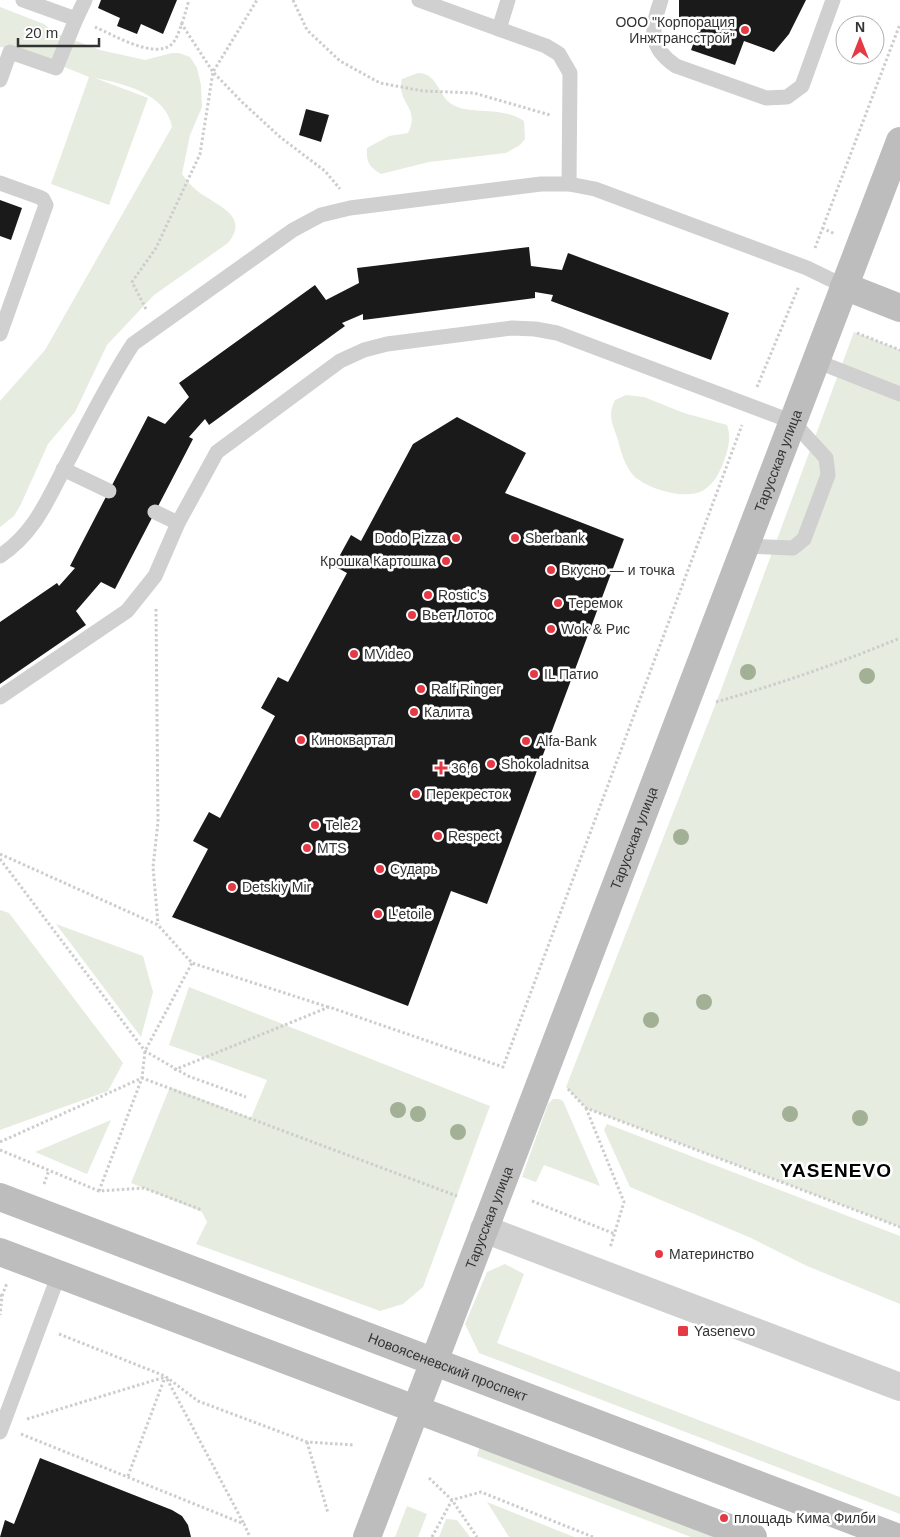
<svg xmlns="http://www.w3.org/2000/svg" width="900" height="1537" font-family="Arial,sans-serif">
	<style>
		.green { fill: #e6ecdf }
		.building { fill: #1a1a1a }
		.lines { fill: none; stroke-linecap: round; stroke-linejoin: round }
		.path { stroke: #cdcdcd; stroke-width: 3; stroke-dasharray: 2.5 2.5; stroke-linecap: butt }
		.lane { stroke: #d0d0d0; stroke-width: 15 }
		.street { stroke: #d0d0d0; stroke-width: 28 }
		.secondary { stroke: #bdbdbd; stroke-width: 28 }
		.tree { fill: #a2b095 }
		.poi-dot { fill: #e63946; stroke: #fff; stroke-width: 2 }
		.labels { text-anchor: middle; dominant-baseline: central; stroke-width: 5; stroke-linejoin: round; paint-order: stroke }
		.poi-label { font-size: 14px; fill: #333; stroke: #fff; text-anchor: start }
		.street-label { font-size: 14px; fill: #333; stroke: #fff }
		.district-label { font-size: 19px; font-weight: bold; letter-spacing: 1px; fill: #000; stroke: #fff }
	</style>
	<rect width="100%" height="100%" fill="#fff"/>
	<g class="green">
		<path d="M0 7 44 24 53 32 100 50 145 60 172 53H179L190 57 197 68 201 85 202 107 190 135 182 174C189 184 197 192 208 198 226 210 247 219 228 243L154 295 107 345 75 412 48 444 21 504 14 516 0 527V401L45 350 172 127C167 94 122 83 95 78L148 98 109 205 51 184 89 77 23 50 0 47Z"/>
		<path d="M418 73C437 73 438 94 450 103 466 116 501 105 524 121L525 139 520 145 506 153 429 162 381 174C369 167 366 162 367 148L389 136 408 133C421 107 396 104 402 79Z"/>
		<polygon points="854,332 900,350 900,1227 586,1108 566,1087 721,690"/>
		<path d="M626 395 644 397 684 413 727 425C731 436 729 447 725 458 721 470 715 483 704 490 687 501 646 489 633 475 625 465 621 453 618 440 613 424 607 416 615 400Z"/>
		<polygon points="0,910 9,913 123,1063 108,1091 0,1130"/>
		<polygon points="56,924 143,956 153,992 141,1037"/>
		<polygon points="189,987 490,1106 423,1287 403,1304 380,1311 196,1244 207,1222 202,1212 131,1183 170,1087 251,1118 267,1080 169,1045"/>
		<polygon points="553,1099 559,1099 563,1101 600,1186 544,1165 536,1182 522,1177 548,1104"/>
		<polygon points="111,1120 87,1174 35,1152"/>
		<polygon points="607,1124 900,1236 900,1304 807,1266 751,1238 630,1187 604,1130"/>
		<polygon points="505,1264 524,1274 497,1343 900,1497 900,1514 479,1353 465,1324 487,1272"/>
		<polygon points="482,1438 748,1537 691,1537 477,1456"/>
		<polygon points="487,1502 574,1537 509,1537"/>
		<polygon points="407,1506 427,1514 418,1537 395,1537"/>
		<polygon points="446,1519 457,1520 470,1537 439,1537"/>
	</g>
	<g class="building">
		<polygon points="101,0 177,0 163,34 141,24 137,34 117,26 120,18 98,8"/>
		<polygon points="679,0 806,0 789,34 774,52 744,41 735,65 691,50 700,25 679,18"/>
		<polygon points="306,109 329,115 321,142 299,135"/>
		<polygon points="0,200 22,208 11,240 0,236"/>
		<polygon points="529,247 531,266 562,270 568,253 729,313 711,360 551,301 553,295 535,292 535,298 363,320 363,314 342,323 345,326 209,425 205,419 189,437 193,439 115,589 101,582 76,611 86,625 0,684 0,622 57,583 59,586 75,568 70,566 148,416 165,424 189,397 179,383 315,285 326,300 359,283 357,268"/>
		<polygon points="457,417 526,453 505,493 624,539 487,904 451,891 408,1006 172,917 208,849 193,841 209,812 220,818 275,716 261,708 278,677 288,682 347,573 334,566 351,535 361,541 413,444"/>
		<polygon points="40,1458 172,1510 182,1516 188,1525 191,1537 0,1537 5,1520 14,1524"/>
	</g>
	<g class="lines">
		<g class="path">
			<polyline points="293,0 307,30 340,61 380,83 423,91 474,93 550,115"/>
			<polyline points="181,23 213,72 242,102 280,137 325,171 340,189"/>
			<path d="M95 27C114 35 155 60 172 44 179 37 186 10 189 0"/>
			<polyline points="822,228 835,234"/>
			<polyline points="815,248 900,24"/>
			<polyline points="146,309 132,282 156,248 200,154 213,72 257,0"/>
			<polyline points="857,333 900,350"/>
			<polyline points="757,387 799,286"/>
			<polyline points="156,609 158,822 153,867 158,924"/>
			<path d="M716 702C779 684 840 663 900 638"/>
			<polyline points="0,854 158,925 192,963 328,1007"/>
			<polyline points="0,859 145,1051 188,1076 246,1097"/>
			<polyline points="174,1070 329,1007 503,1067 742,425"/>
			<polyline points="568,1089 586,1108 900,1227"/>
			<polyline points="586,1108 624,1202 610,1248"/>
			<polyline points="0,1142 142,1078 457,1196"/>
			<polyline points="0,1150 99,1191 144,1188 202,1210"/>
			<polyline points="44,1184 49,1170"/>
			<polyline points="99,1191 142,1078 145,1051 192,963"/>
			<polyline points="532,1201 615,1234"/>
			<polyline points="0,1295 2,1296 0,1315"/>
			<polyline points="2,1296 7,1283"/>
			<polyline points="59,1334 165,1376 198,1401 307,1442 354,1445"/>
			<polyline points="167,1379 244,1524"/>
			<polyline points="27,1419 165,1377"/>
			<polyline points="21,1434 244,1524 250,1537"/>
			<polyline points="307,1442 328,1513"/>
			<polyline points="128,1476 165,1377"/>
			<polyline points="429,1478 452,1500 481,1492 593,1537"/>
			<polyline points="432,1537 452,1500 477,1537"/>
		</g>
		<g class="lane">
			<polyline points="23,0 76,19 85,0"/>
			<polyline points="419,0 546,46 559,54 570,73 569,184"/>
			<path d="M661 0C651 30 648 47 676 66L766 98 787 97 802 86 833 0"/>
			<polyline points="499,29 508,0"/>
			<polyline points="0,80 10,52 56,68 76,19"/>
			<polyline points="0,183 39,197 43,199 46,205 0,334"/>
			<polyline points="816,361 900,394"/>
			<polyline points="63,469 109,491"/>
			<polyline points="155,512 178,523"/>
			<path d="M0 556C36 532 48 498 68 461 89 421 108 382 133 344L293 230 321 215 350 208 541 184H569L595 189 807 268 844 286"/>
			<polyline points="0,697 127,611 155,576 178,523 217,452 340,361 364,350 387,344 512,328 535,329 557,333 793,422 826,458 828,475 804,539 793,548 745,546"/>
			<polyline points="0,1432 59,1274"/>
		</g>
		<polyline class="street" points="484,1229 900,1387"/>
		<g class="secondary">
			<polyline points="844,286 900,308"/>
			<path id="s1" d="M0 1197 896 1537"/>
			<polyline points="0,1252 753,1537"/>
			<path id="s2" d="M367 1537 900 141"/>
		</g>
	</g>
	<g class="tree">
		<circle cx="748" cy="672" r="8"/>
		<circle cx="867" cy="676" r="8"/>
		<circle cx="681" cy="837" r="8"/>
		<circle cx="704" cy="1002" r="8"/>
		<circle cx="651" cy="1020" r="8"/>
		<circle cx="398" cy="1110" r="8"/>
		<circle cx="418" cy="1114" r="8"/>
		<circle cx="790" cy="1114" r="8"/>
		<circle cx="860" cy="1118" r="8"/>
		<circle cx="458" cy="1132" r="8"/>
	</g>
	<g class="poi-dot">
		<circle cx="745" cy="30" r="5"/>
		<circle cx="456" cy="538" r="5"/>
		<circle cx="515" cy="538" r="5"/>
		<circle cx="446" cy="561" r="5"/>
		<circle cx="551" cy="570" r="5"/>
		<circle cx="428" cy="595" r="5"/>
		<circle cx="558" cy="603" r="5"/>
		<circle cx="412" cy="615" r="5"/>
		<circle cx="551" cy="629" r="5"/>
		<circle cx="354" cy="654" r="5"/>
		<circle cx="534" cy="674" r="5"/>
		<circle cx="421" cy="689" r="5"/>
		<circle cx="414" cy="712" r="5"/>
		<circle cx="301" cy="740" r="5"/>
		<circle cx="526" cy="741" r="5"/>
		<circle cx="491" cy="764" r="5"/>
		<path d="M438.5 760.5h5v5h5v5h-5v5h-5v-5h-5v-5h5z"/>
		<circle cx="416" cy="794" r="5"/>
		<circle cx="315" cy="825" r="5"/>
		<circle cx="438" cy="836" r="5"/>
		<circle cx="307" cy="848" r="5"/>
		<circle cx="380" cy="869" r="5"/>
		<circle cx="232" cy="887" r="5"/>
		<circle cx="378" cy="914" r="5"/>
		<circle cx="659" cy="1254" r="5"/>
		<rect x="677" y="1325" width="12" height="12" rx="2.5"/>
		<circle cx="724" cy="1518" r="5"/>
	</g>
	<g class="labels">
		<g class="poi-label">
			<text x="735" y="22" text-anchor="end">ООО "Корпорация<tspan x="735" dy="16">Инжтрансстрой"</tspan></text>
			<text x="446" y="538" text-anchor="end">Dodo Pizza</text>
			<text x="525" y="538">Sberbank</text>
			<text x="436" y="561" text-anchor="end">Крошка Картошка</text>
			<text x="561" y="570">Вкусно — и точка</text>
			<text x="438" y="595">Rostic's</text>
			<text x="568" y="603">Теремок</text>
			<text x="422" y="615">Вьет Лотос</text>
			<text x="561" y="629">Wok &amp; Рис</text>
			<text x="364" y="654">MVideo</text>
			<text x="544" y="674">IL Патио</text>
			<text x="431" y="689">Ralf Ringer</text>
			<text x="424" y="712">Калита</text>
			<text x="311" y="740">Киноквартал</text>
			<text x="536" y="741">Alfa-Bank</text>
			<text x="501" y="764">Shokoladnitsa</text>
			<text x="451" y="768">36,6</text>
			<text x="426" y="794">Перекресток</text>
			<text x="325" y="825">Tele2</text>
			<text x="448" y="836">Respect</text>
			<text x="317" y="848">MTS</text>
			<text x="390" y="869">Сударь</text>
			<text x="242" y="887">Detskiy Mir</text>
			<text x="388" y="914">L'etoile</text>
			<text x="669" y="1254">Материнство</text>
			<text x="694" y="1331">Yasenevo</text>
			<text x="734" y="1518">площадь Кима Филби</text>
		</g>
		<g class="street-label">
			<text stroke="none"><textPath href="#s2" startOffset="1152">Тарусская улица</textPath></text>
			<text stroke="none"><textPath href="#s2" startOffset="748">Тарусская улица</textPath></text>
			<text stroke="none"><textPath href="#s2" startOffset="342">Тарусская улица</textPath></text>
			<text stroke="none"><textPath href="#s1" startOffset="479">Новоясеневский проспект</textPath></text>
		</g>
		<g class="district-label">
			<text x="836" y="1170">YASENEVO</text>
		</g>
	</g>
	<g transform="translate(860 40)"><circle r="24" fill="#ffffff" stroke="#adadad"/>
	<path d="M0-4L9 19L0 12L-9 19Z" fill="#e63946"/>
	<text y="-8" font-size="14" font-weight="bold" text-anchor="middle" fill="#333333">N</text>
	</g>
	<path d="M18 38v8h81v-8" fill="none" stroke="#333333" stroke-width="2.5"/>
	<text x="25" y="38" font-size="15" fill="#333333" stroke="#ffffff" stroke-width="4" paint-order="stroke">20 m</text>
</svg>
